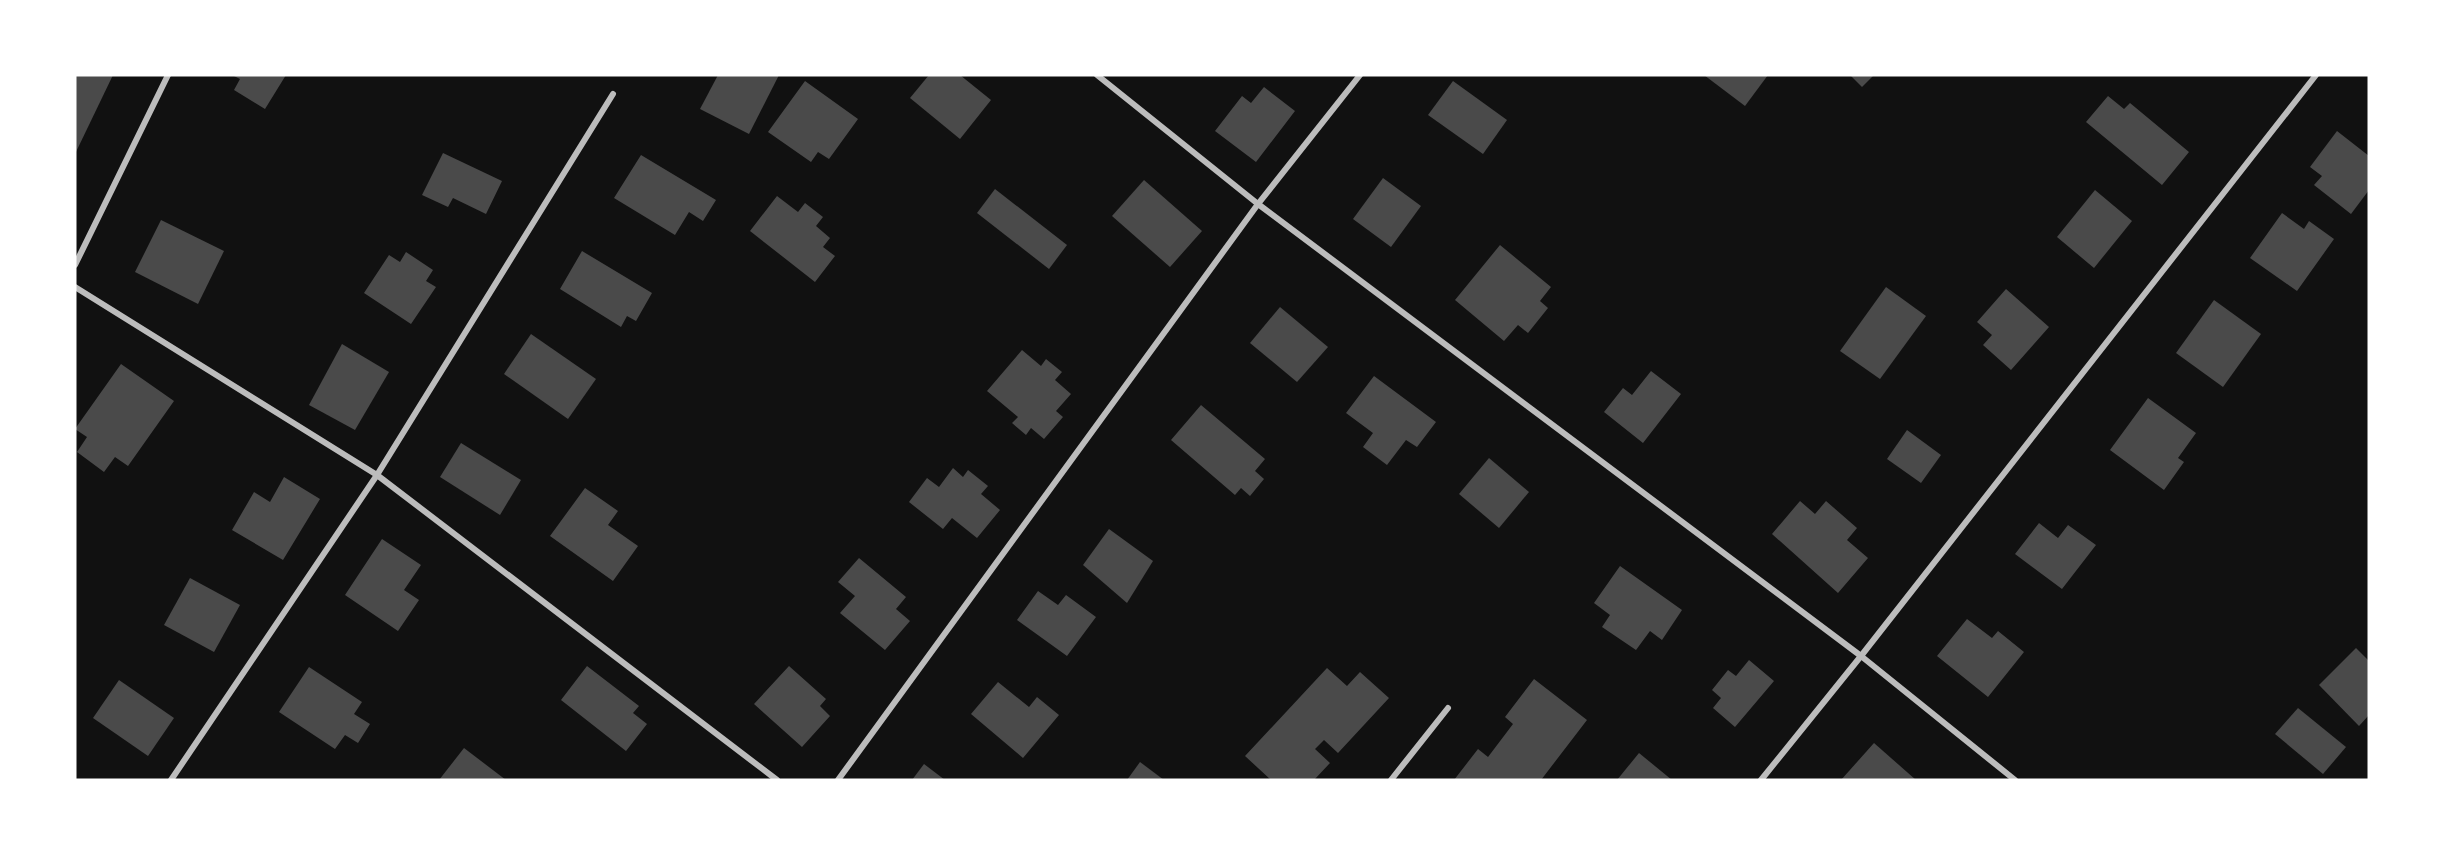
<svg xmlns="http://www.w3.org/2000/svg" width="2444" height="855" font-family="'PT Sans',sans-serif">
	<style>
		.building { fill: #4a4a4a }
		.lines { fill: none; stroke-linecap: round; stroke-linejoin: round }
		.minor { stroke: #bcbcbc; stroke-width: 6 }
	</style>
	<rect width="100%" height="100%" fill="#111"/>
	<g class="building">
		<polygon points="75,75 113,75 75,154"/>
		<polygon points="232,75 286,75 265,109 234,90 240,79"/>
		<polygon points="718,75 779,75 749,134 700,109"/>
		<polygon points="929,75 960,75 991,100 960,139 910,98"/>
		<polygon points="1704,75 1768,75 1745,106"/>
		<polygon points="1850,75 1874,75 1862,87"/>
		<polygon points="805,81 858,119 829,159 818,152 811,162 768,132"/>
		<polygon points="1453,81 1507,120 1483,154 1428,115"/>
		<polygon points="1264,87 1295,111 1256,162 1215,131 1242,96 1251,103"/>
		<polygon points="2108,96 2124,109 2130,103 2189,152 2162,185 2086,122"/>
		<polygon points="2337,131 2369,156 2369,190 2351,214 2314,185 2322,176 2310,167"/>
		<polygon points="443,153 502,181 486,214 453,198 448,207 422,195"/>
		<polygon points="641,155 716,200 703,221 689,212 675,235 614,198"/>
		<polygon points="1383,178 1421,206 1391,247 1353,219"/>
		<polygon points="1144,180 1202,231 1170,267 1112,216"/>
		<polygon points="995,189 1067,245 1049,269 977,213"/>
		<polygon points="2095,190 2132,221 2094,268 2057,237"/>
		<polygon points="777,196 798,212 805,203 823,217 816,226 830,238 823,247 835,256 815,282 750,231"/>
		<polygon points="2282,213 2304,229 2309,221 2334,239 2297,291 2250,258"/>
		<polygon points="161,220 224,251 198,304 135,272"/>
		<polygon points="1500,245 1551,287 1540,301 1548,308 1528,333 1518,325 1504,341 1455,300"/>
		<polygon points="582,251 652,293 636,321 627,316 621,327 560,289"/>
		<polygon points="406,252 433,270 426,281 436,287 411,324 364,293 389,255 400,262"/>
		<polygon points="1886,287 1926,316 1880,379 1840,351"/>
		<polygon points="2006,289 2049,327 2011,370 1983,345 1992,335 1977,322"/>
		<polygon points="2214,300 2261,334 2223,387 2176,353"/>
		<polygon points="1280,307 1328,347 1297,382 1250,343"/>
		<polygon points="531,334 596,379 568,419 504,374"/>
		<polygon points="342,344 389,372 355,430 309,405"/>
		<polygon points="1022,350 1041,366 1046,359 1062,372 1055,380 1071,394 1056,411 1063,417 1044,439 1031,428 1026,435 1012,423 1018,417 987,391"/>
		<polygon points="121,364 174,401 128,466 115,457 104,472 77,452 87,437 75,429"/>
		<polygon points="1651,371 1681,394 1643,443 1604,412 1623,388 1632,395"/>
		<polygon points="1374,376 1436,422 1417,447 1406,440 1387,465 1363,447 1373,433 1346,413"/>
		<polygon points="2148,398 2196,433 2178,458 2184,462 2164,490 2110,450"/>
		<polygon points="1201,405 1265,459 1255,471 1264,479 1250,496 1241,488 1235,495 1171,440"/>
		<polygon points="1907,430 1941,455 1921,483 1887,459"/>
		<polygon points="461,443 521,480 500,515 440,477"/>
		<polygon points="1489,458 1529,492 1499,528 1459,494"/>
		<polygon points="953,468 963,477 968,470 988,486 981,494 1000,510 977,538 952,518 943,529 909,502 927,478 939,487"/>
		<polygon points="284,477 320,499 283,560 232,530 254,492 270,502"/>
		<polygon points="585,488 618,511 608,525 638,546 613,581 550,536"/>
		<polygon points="1800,501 1815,514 1826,501 1857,528 1847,540 1868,558 1838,593 1772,534"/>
		<polygon points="2039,523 2058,538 2068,525 2096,545 2062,589 2015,554"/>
		<polygon points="1109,529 1153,561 1127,603 1083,565"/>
		<polygon points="382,539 421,565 404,590 419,600 398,631 345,595"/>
		<polygon points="859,558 906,597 896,609 910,621 885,650 840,613 855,596 838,582"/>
		<polygon points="1620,566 1682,610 1662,640 1650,631 1636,650 1602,627 1610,615 1594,603"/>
		<polygon points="190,578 240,605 214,652 164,625"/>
		<polygon points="1038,591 1058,605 1066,595 1096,617 1067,656 1017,620"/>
		<polygon points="1967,619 1992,638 1998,631 2024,652 1988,697 1937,656"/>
		<polygon points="2356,648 2369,661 2369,715 2359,726 2319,685"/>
		<polygon points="1749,660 1774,681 1735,727 1713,708 1721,698 1712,690 1728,670 1736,676"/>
		<polygon points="587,666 639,706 633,713 647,724 626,751 561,700"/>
		<polygon points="789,666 826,699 820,706 830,716 802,747 754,704"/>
		<polygon points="309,667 362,702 354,714 370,724 358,743 345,735 335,749 279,712"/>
		<polygon points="1327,668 1347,686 1360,672 1389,698 1338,753 1324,740 1315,749 1330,763 1314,780 1271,780 1245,756"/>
		<polygon points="1534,679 1587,720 1541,780 1454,780 1478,749 1488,757 1513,724 1505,717"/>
		<polygon points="119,680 174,718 148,756 93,718"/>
		<polygon points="998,682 1029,707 1037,697 1059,715 1023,758 971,714"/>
		<polygon points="2298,708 2346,747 2323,774 2275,734"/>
		<polygon points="1874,743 1916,780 1841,780"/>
		<polygon points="464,748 506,780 439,780"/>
		<polygon points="1639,753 1672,780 1617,780"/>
		<polygon points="1140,762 1164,780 1127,780"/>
		<polygon points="924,764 945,780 912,780"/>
	</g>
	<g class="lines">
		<g class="minor">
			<polyline points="1097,75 1258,204 1861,656 2015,780"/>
			<polyline points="75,265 168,75"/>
			<polyline points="75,287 377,475 777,780"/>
			<polyline points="171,780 377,475 613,94"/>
			<polyline points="838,780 1258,204 1360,75"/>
			<polyline points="1391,780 1448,708"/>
			<polyline points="1761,780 1861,656 2316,75"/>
		</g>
	</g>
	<rect width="2444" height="855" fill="none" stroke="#ffffff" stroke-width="153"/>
</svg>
